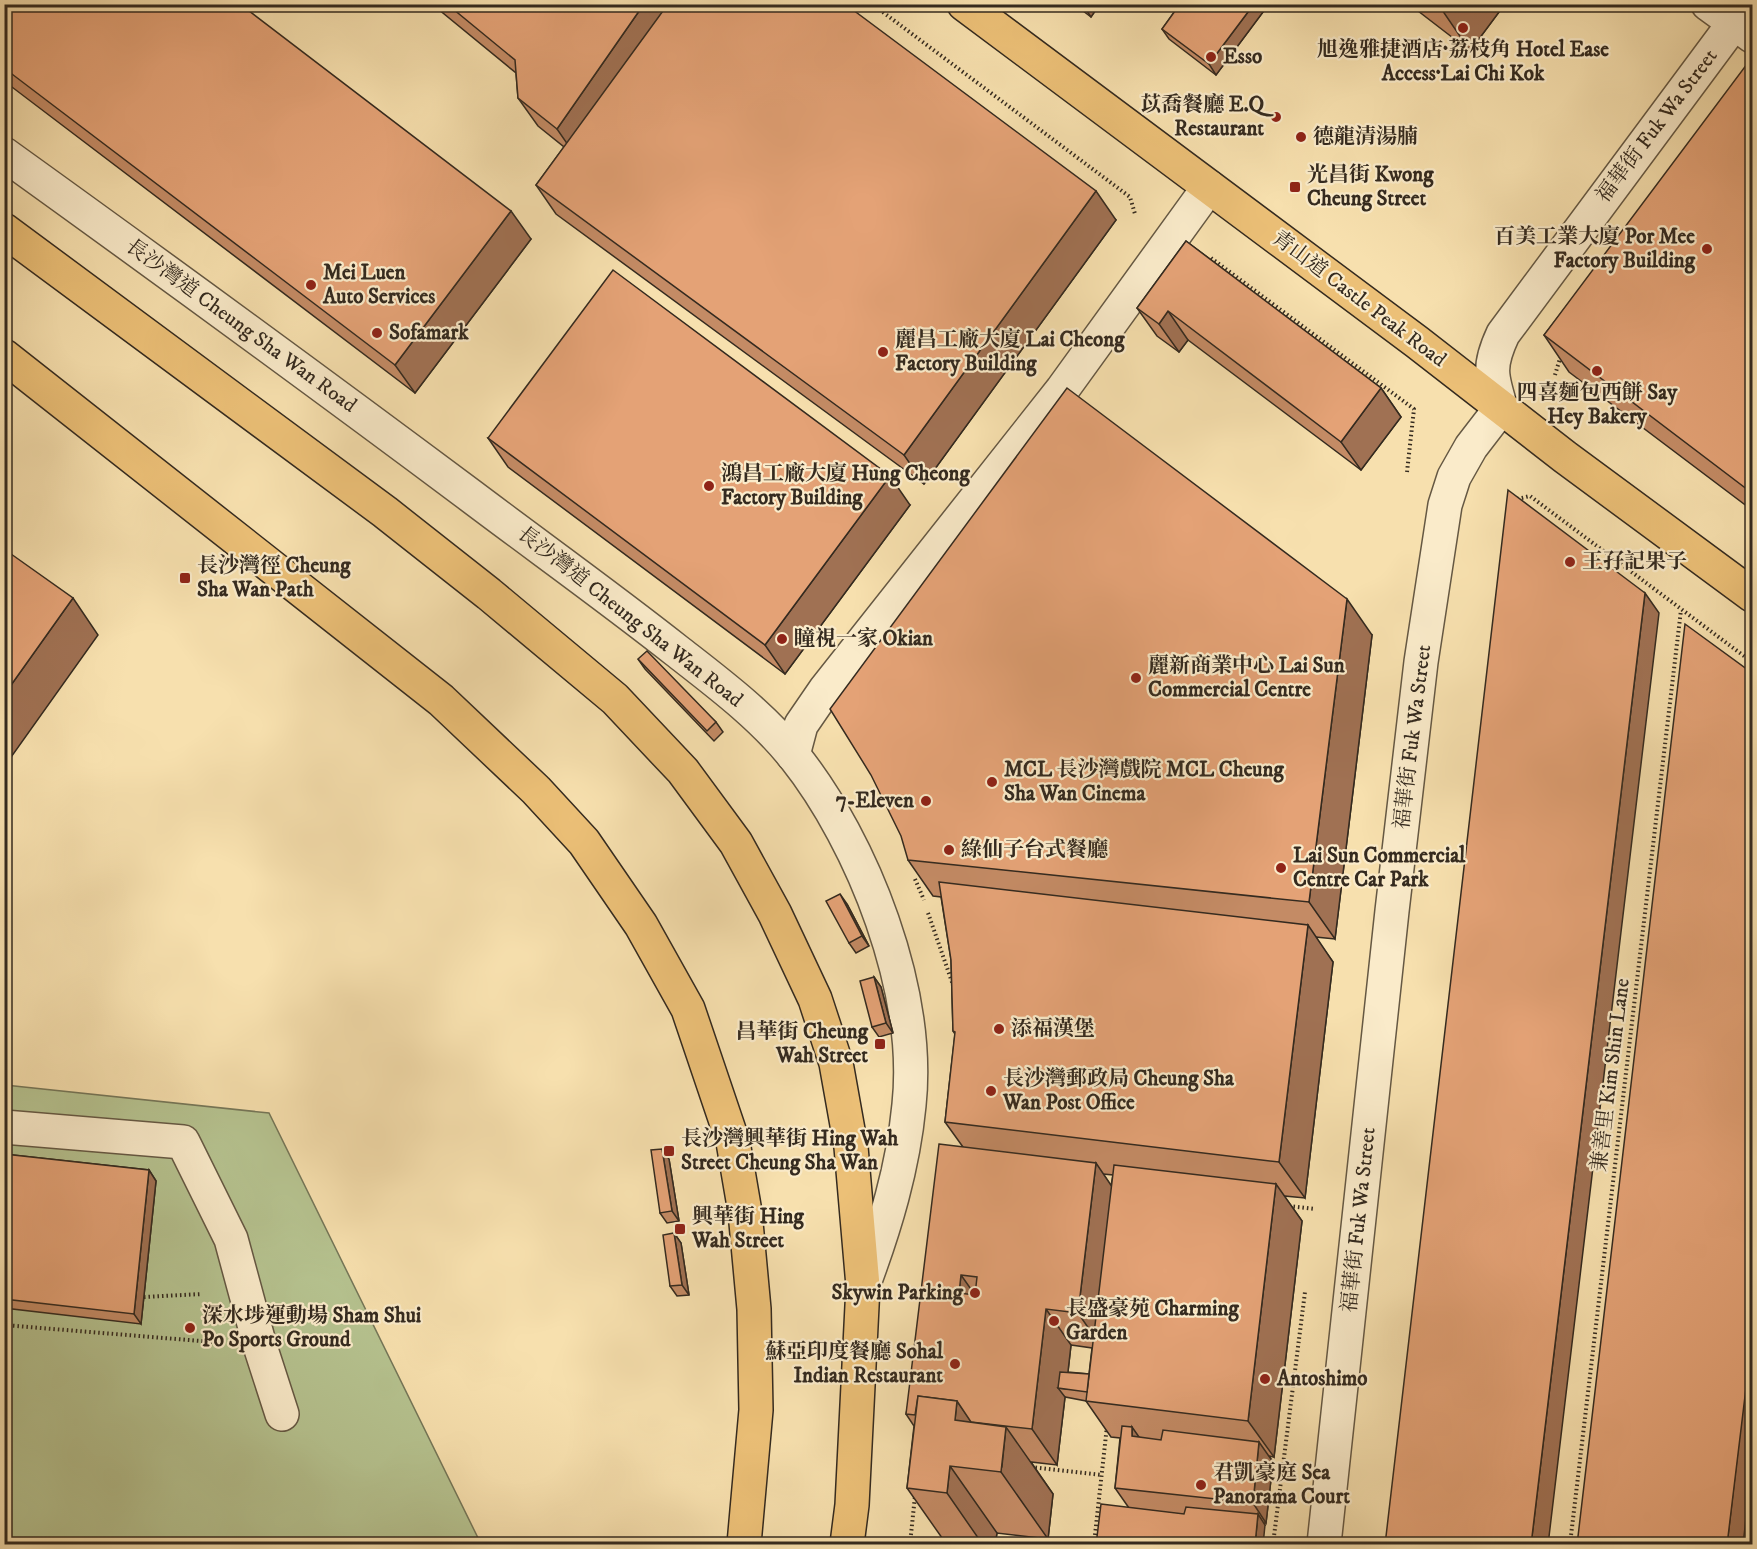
<svg xmlns="http://www.w3.org/2000/svg" width="1757" height="1549" font-family="'IM FELL DW Pica','Noto Serif TC',serif">
	<style>
		.garden { fill: #b6c390; stroke: #757658; stroke-width: 1.5 }
		.lines { fill: none; stroke-linecap: round; stroke-linejoin: round }
		.minor-casing { stroke: #655843; stroke-width: 36 }
		.major-casing { stroke: #342a1f; stroke-width: 36 }
		.path { stroke: #342a1f; stroke-width: 4; stroke-dasharray: 1.5 3; stroke-linecap: butt }
		.minor { stroke: #faebca; stroke-width: 33 }
		.major { stroke: #ecc077; stroke-width: 33 }
		.wall { fill: #c48b65; stroke: #342a1f; stroke-width: 1.5; fill-rule: evenodd }
		.shaded-wall { fill: #a07153; stroke: #342a1f; stroke-width: 1.5 }
		.building { fill: #e4a276; stroke: #342a1f; stroke-width: 1.5; fill-rule: evenodd }
		.poi-dot { fill: #8f2418; stroke: #faebca; stroke-width: 2 }
		.labels { text-anchor: middle; dominant-baseline: central; stroke-width: 4.5; stroke-linejoin: round; paint-order: stroke }
		.poi-label { font-size: 21px; font-weight: bold; fill: #342a1f; stroke: #faebca; text-anchor: start }
		.street-label { font-size: 21px; fill: #342a1f; stroke: #faebca }
	</style>
	<rect width="100%" height="100%" fill="#f7e0ae"/>
	<filter id="stains"><feTurbulence type="fractalNoise" baseFrequency=".00333" numOctaves="4"/><feColorMatrix values="0 0 0 0 .2 0 0 0 0 .09 0 0 0 0 .02 0 0 0 .5 -.17"/></filter>
	<radialGradient id="worn" r=".72"><stop offset=".6" stop-color="#630" stop-opacity="0"/><stop offset="1" stop-color="#630" stop-opacity=".3"/></radialGradient>
	<polygon class="garden" points="5,1085 269,1113 481,1544 5,1544"/>
	<g class="lines">
		<g class="minor-casing">
			<g id="minor">
				<polyline points="1708,4 1752,36"/>
				<path d="M4 154C161 267 317 381 471 496 540 548 610 598 677 651 718 683 761 715 794 756 864 844 921 991 909 1105 903 1168 885 1227 863 1286"/>
				<polyline points="793,755 801,725 825,690 1062,390 1209,187"/>
				<polyline points="4,1127 183,1142 231,1239 260,1346 282,1414"/>
				<path d="M1324 1544 1392 911 1421 662 1445 505 1454 477 1471 447 1501 408C1491 376 1488 366 1503 334L1734 23"/>
			</g>
		</g>
		<g class="major-casing">
			<g id="major">
				<polyline points="964,4 1417,342 1565,457 1752,595"/>
				<polyline points="4,230 385,512 489,594 615,699 683,771 736,843 775,914 815,999 836,1063 851,1147 863,1286 852,1505 847,1544"/>
				<polyline points="4,356 441,700 536,790 584,842 641,925 688,1009 733,1142 745,1212 754,1309 756,1410 744,1544"/>
			</g>
		</g>
		<g class="path">
			<polyline points="872,4 1130,197 1135,214"/>
			<polyline points="1211,258 1414,409 1407,472"/>
			<polyline points="1555,375 1561,355"/>
			<polyline points="1513,500 1530,496 1752,662"/>
			<polyline points="915,879 924,900"/>
			<polyline points="928,913 953,985"/>
			<polyline points="1289,1206 1315,1209"/>
			<polyline points="144,1297 202,1294"/>
			<polyline points="4,1325 213,1342"/>
			<polyline points="1031,1467 1102,1475"/>
			<polyline points="910,1544 915,1496"/>
			<polyline points="1094,1544 1107,1426"/>
			<polyline points="1273,1544 1305,1292"/>
			<polyline points="1570,1544 1681,610"/>
		</g>
		<use href="#minor" class="minor"/>
		<use href="#major" class="major"/>
	</g>
	<g class="wall">
		<polygon points="4,4 531,239 415,393 4,81"/>
		<polygon points="432,4 845,4 1116,220 924,484 556,214 536,185 564,147 538,126 518,98 516,73"/>
		<polygon points="1074,4 1100,4 1091,17"/>
		<polygon points="1180,4 1269,4 1216,75 1169,39 1162,29"/>
		<polygon points="1409,4 1505,4 1470,51"/>
		<polygon points="1752,68 1752,510 1569,372 1544,335"/>
		<polygon points="1186,241 1381,388 1401,417 1361,470 1188,340 1179,352 1157,336 1137,308"/>
		<polygon points="488,438 910,505 785,674 508,467"/>
		<path d="M1372 635 1335 939 1315 937 1333 962 1305 1198 1284 1196 1302 1221 1274 1457 1269 1456 1273 1462 1266 1523H1264L1265 1525 1129 1508 1115 1488 1120 1438 1111 1437 1086 1401 1065 1397 1057 1465 1031 1462 1053 1494 1048 1539 997 1533 995 1545H947L907 1488 914 1426 906 1414 963 1147 945 1122 955 1034 953 1031 951 960 941 897 933 896 908 860ZM1103 1174 1113 1175 1111 1186ZM1071 1345 1092 1348 1089 1374 1068 1372Z"/>
		<polygon points="638,659 716,722 723,732 714,741 645,669"/>
		<polygon points="847,904 869,946 856,953 849,943"/>
		<polygon points="874,977 881,987 893,1033 879,1037 872,1027"/>
		<polygon points="4,1154 149,1170 156,1181 141,1324 4,1308"/>
		<polygon points="669,1159 679,1221 667,1223 660,1213"/>
		<polygon points="674,1233 681,1243 689,1295 677,1296 670,1286"/>
	</g>
	<g class="shaded-wall">
		<polygon points="644,4 684,4 577,158 557,129"/>
		<polygon points="1082,4 1100,4 1091,17"/>
		<polygon points="1254,4 1269,4 1216,75 1209,64"/>
		<polygon points="1438,4 1505,4 1470,51"/>
		<polygon points="1096,191 1116,220 924,484 904,455"/>
		<polygon points="511,211 531,239 415,393 395,365"/>
		<polygon points="1168,311 1188,340 1179,352 1159,324"/>
		<polygon points="1381,388 1401,417 1361,470 1341,442"/>
		<polygon points="890,476 910,505 785,674 765,645"/>
		<polygon points="1645,593 1659,613 1548,1545 1531,1545"/>
		<polygon points="73,598 98,635 4,767 4,695"/>
		<polygon points="1347,599 1372,635 1335,939 1309,902"/>
		<polygon points="840,894 847,904 869,946 862,936"/>
		<polygon points="1308,925 1333,962 1305,1198 1279,1162"/>
		<polygon points="874,977 881,987 893,1033 886,1023"/>
		<polygon points="662,1149 669,1159 679,1221 672,1211"/>
		<polygon points="1096,1163 1121,1200 1103,1349 1078,1313"/>
		<polygon points="149,1170 156,1181 141,1324 134,1314"/>
		<polygon points="1276,1184 1302,1221 1274,1457 1248,1421"/>
		<polygon points="674,1233 681,1243 689,1295 682,1285"/>
		<polygon points="961,1275 987,1312 959,1293"/>
		<polygon points="1046,1309 1071,1345 1066,1389 1058,1388 1065,1397 1057,1465 1032,1429"/>
		<polygon points="1752,1329 1752,1464 1743,1545 1727,1545"/>
		<polygon points="957,1401 1002,1466 1006,1427 1053,1494 1048,1539 1001,1472 955,1420"/>
		<polygon points="1132,1427 1146,1447 1132,1436"/>
		<polygon points="1259,1442 1273,1462 1266,1523 1253,1503"/>
		<polygon points="950,1466 997,1533 995,1545 983,1545 947,1493"/>
		<polygon points="1258,1514 1265,1525 1263,1545 1255,1545"/>
	</g>
	<g class="building">
		<polygon points="4,4 240,4 511,211 395,365 4,68"/>
		<polygon points="447,4 644,4 557,129 518,98 515,60"/>
		<polygon points="668,4 845,4 1096,191 904,455 536,185"/>
		<polygon points="1180,4 1254,4 1209,64 1162,29"/>
		<polygon points="1747,64 1752,68 1752,493 1544,335"/>
		<polygon points="1186,241 1381,388 1341,442 1168,311 1159,324 1137,308"/>
		<polygon points="613,270 890,476 765,645 488,438"/>
		<polygon points="1067,388 1347,599 1309,902 908,860 901,836 871,775 830,709"/>
		<polygon points="1508,490 1645,593 1531,1545 1385,1545"/>
		<polygon points="4,549 73,598 4,695"/>
		<polygon points="1685,624 1752,673 1752,1329 1749,1363 1727,1545 1577,1545"/>
		<polygon points="647,651 716,722 707,731 638,659"/>
		<polygon points="939,882 1308,925 1279,1162 945,1122 955,1032 953,1031 951,960"/>
		<polygon points="840,894 862,936 849,943 826,901"/>
		<polygon points="874,977 886,1023 872,1027 860,981"/>
		<path d="M939 1144 1096 1163 1078 1313 1046 1309 1032 1429 971 1422 957 1401 918 1396 915 1415 906 1414ZM961 1275 977 1277 975 1295 959 1293Z"/>
		<polygon points="662,1149 672,1211 660,1213 651,1150"/>
		<polygon points="4,1154 149,1170 134,1314 4,1299"/>
		<polygon points="1114,1165 1276,1184 1248,1421 1086,1401"/>
		<polygon points="674,1233 682,1285 670,1286 663,1235"/>
		<polygon points="1060,1372 1089,1374 1087,1392 1058,1388"/>
		<polygon points="918,1396 957,1401 955,1420 1006,1427 1001,1472 950,1466 947,1493 907,1488"/>
		<polygon points="1122,1426 1132,1427 1132,1436 1161,1440 1163,1430 1259,1442 1253,1503 1115,1488"/>
		<polygon points="1101,1504 1184,1514 1186,1507 1258,1514 1255,1545 1096,1545"/>
	</g>
	<g class="poi-dot">
		<circle cx="1463" cy="28" r="6"/>
		<circle cx="1211" cy="57" r="6"/>
		<circle cx="1276" cy="117" r="6"/>
		<circle cx="1301" cy="137" r="6"/>
		<rect x="1289" y="181" width="12" height="12" rx="3"/>
		<circle cx="1707" cy="249" r="6"/>
		<circle cx="311" cy="285" r="6"/>
		<circle cx="377" cy="333" r="6"/>
		<circle cx="883" cy="352" r="6"/>
		<circle cx="1597" cy="371" r="6"/>
		<circle cx="709" cy="486" r="6"/>
		<circle cx="1570" cy="562" r="6"/>
		<rect x="179" y="572" width="12" height="12" rx="3"/>
		<circle cx="782" cy="639" r="6"/>
		<circle cx="1136" cy="678" r="6"/>
		<circle cx="992" cy="782" r="6"/>
		<circle cx="926" cy="801" r="6"/>
		<circle cx="949" cy="850" r="6"/>
		<circle cx="1281" cy="868" r="6"/>
		<circle cx="999" cy="1029" r="6"/>
		<rect x="874" y="1038" width="12" height="12" rx="3"/>
		<circle cx="991" cy="1091" r="6"/>
		<rect x="663" y="1145" width="12" height="12" rx="3"/>
		<rect x="674" y="1223" width="12" height="12" rx="3"/>
		<circle cx="975" cy="1293" r="6"/>
		<circle cx="1054" cy="1321" r="6"/>
		<circle cx="190" cy="1328" r="6"/>
		<circle cx="955" cy="1364" r="6"/>
		<circle cx="1265" cy="1379" r="6"/>
		<circle cx="1201" cy="1485" r="6"/>
	</g>
	<g class="labels">
		<g class="poi-label">
			<text x="1463" y="50" text-anchor="middle">旭逸雅捷酒店·荔枝角 Hotel Ease<tspan x="1463" dy="24">Access·Lai Chi Kok</tspan></text>
			<text x="1223" y="57">Esso</text>
			<text x="1264" y="105" text-anchor="end">苡喬餐廳 E.Q<tspan x="1264" dy="24">Restaurant</tspan></text>
			<text x="1313" y="137">德龍清湯腩</text>
			<text x="1307" y="175">光昌街 Kwong<tspan x="1307" dy="24">Cheung Street</tspan></text>
			<text x="1695" y="237" text-anchor="end">百美工業大廈 Por Mee<tspan x="1695" dy="24">Factory Building</tspan></text>
			<text x="323" y="273">Mei Luen<tspan x="323" dy="24">Auto Services</tspan></text>
			<text x="389" y="333">Sofamark</text>
			<text x="895" y="340">麗昌工廠大廈 Lai Cheong<tspan x="895" dy="24">Factory Building</tspan></text>
			<text x="1597" y="393" text-anchor="middle">四喜麵包西餅 Say<tspan x="1597" dy="24">Hey Bakery</tspan></text>
			<text x="721" y="474">鴻昌工廠大廈 Hung Cheong<tspan x="721" dy="24">Factory Building</tspan></text>
			<text x="1582" y="562">王孖記果子</text>
			<text x="197" y="566">長沙灣徑 Cheung<tspan x="197" dy="24">Sha Wan Path</tspan></text>
			<text x="794" y="639">瞳視一家 Okian</text>
			<text x="1148" y="666">麗新商業中心 Lai Sun<tspan x="1148" dy="24">Commercial Centre</tspan></text>
			<text x="1004" y="770">MCL 長沙灣戲院 MCL Cheung<tspan x="1004" dy="24">Sha Wan Cinema</tspan></text>
			<text x="914" y="801" text-anchor="end">7-Eleven</text>
			<text x="961" y="850">綠仙子台式餐廳</text>
			<text x="1293" y="856">Lai Sun Commercial<tspan x="1293" dy="24">Centre Car Park</tspan></text>
			<text x="1011" y="1029">添福漢堡</text>
			<text x="868" y="1032" text-anchor="end">昌華街 Cheung<tspan x="868" dy="24">Wah Street</tspan></text>
			<text x="1003" y="1079">長沙灣郵政局 Cheung Sha<tspan x="1003" dy="24">Wan Post Office</tspan></text>
			<text x="681" y="1139">長沙灣興華街 Hing Wah<tspan x="681" dy="24">Street Cheung Sha Wan</tspan></text>
			<text x="692" y="1217">興華街 Hing<tspan x="692" dy="24">Wah Street</tspan></text>
			<text x="963" y="1293" text-anchor="end">Skywin Parking</text>
			<text x="1066" y="1309">長盛豪苑 Charming<tspan x="1066" dy="24">Garden</tspan></text>
			<text x="202" y="1316">深水埗運動場 Sham Shui<tspan x="202" dy="24">Po Sports Ground</tspan></text>
			<text x="943" y="1352" text-anchor="end">蘇亞印度餐廳 Sohal<tspan x="943" dy="24">Indian Restaurant</tspan></text>
			<text x="1277" y="1379">Antoshimo</text>
			<text x="1213" y="1473">君凱豪庭 Sea<tspan x="1213" dy="24">Panorama Court</tspan></text>
		</g>
		<g class="street-label">
			<text transform="translate(1657 126) rotate(-53)">福華街 Fuk Wa Street</text>
			<text transform="translate(1359 299) rotate(37)">青山道 Castle Peak Road</text>
			<text transform="translate(241 326) rotate(36)">長沙灣道 Cheung Sha Wan Road</text>
			<text transform="translate(630 617) rotate(38)">長沙灣道 Cheung Sha Wan Road</text>
			<text transform="translate(1413 737) rotate(-83)">福華街 Fuk Wa Street</text>
			<text transform="translate(1611 1075) rotate(-83)">兼善里 Kim Shin Lane</text>
			<text transform="translate(1359 1220) rotate(-84)">福華街 Fuk Wa Street</text>
		</g>
	</g>
	<rect width="1757" height="1549" fill="none" stroke="#f7e0ae" stroke-width="24"/>
	<rect x="6" y="6" width="1745" height="1537" fill="none" stroke="#342a1f" stroke-width="3"/>
	<rect x="12" y="12" width="1733" height="1525" fill="none" stroke="#342a1f" stroke-width="1.5"/>
	<rect width="100%" height="100%" filter="url(#stains)"/>
	<rect width="100%" height="100%" fill="url(#worn)"/>
</svg>
